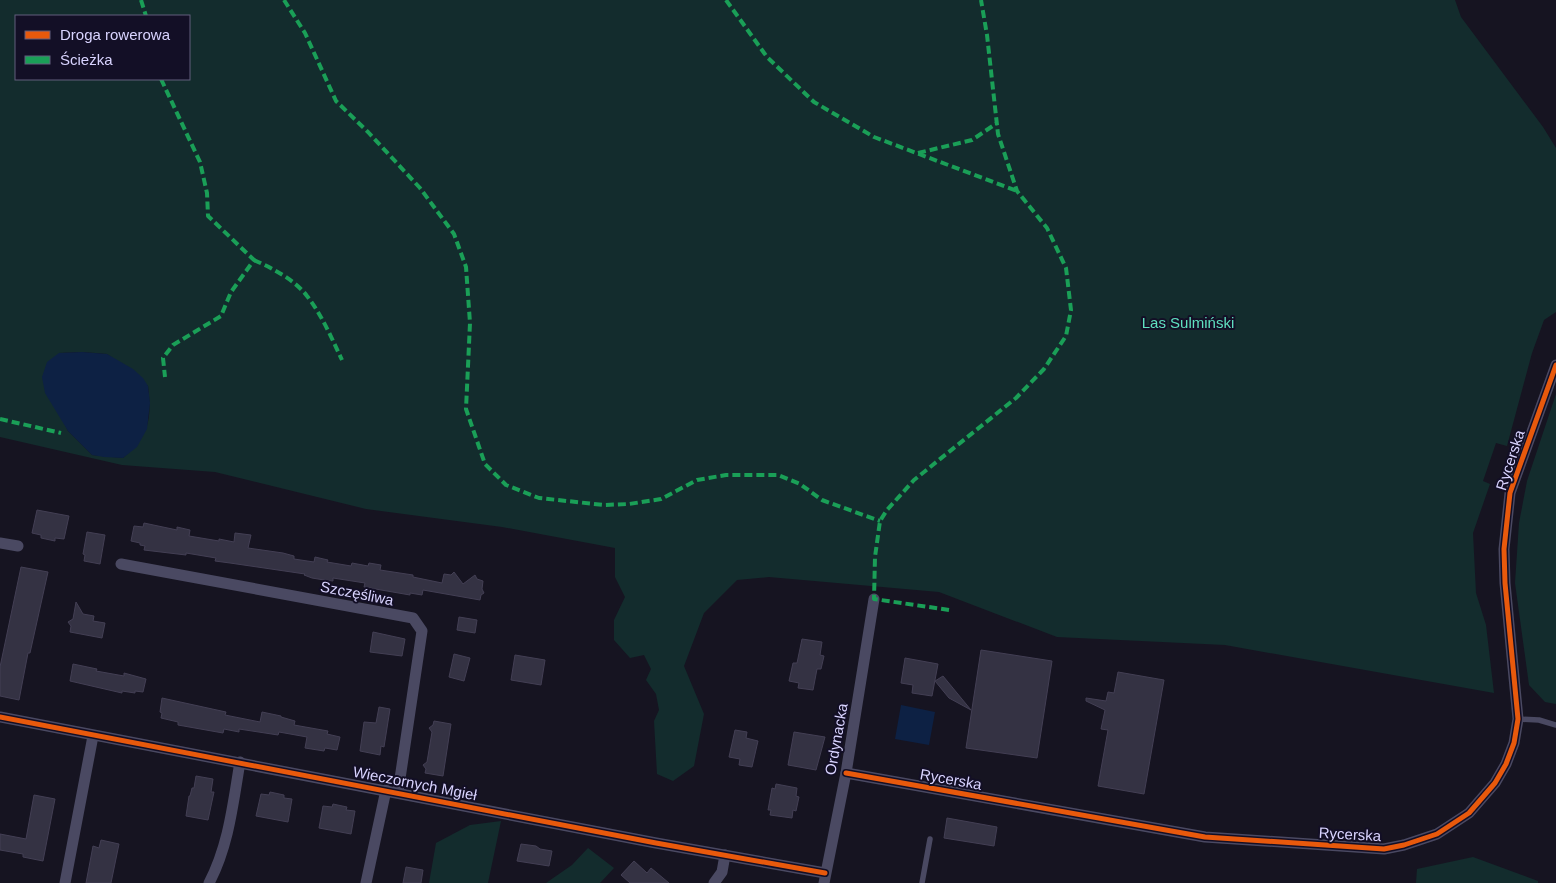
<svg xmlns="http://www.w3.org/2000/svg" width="1556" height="883" font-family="Arial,sans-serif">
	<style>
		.green { fill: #132c2d; fill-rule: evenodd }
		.water { fill: #0d2144 }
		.building { fill: #343243; stroke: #433f54 }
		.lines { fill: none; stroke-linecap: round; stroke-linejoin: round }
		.lane { stroke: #4a4962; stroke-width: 5.5 }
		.street { stroke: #4a4962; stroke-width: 11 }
		.quiet { stroke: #1a9f57; stroke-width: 4; stroke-dasharray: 8 4; stroke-linecap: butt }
		.cycleway-casing { stroke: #130f26; stroke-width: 8 }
		.cycleway { stroke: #e8590c; stroke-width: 5 }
		.labels { text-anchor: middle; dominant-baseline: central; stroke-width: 4; stroke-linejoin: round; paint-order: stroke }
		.park-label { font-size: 15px; fill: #5fe0c0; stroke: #130f26 }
		.street-label { font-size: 15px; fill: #d9d4ff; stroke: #130f26 }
	</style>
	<rect width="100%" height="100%" fill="#161421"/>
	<g class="green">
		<path d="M0 0H1455L1461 17 1543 127 1556 148V312L1544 320 1532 353 1507 446 1496 443 1483 481 1490 484 1473 533 1476 593 1486 625 1494 693 1225 645 1057 637 939 592 769 577 737 580 704 613 684 666 704 714 694 766 673 781 657 774 654 721 659 710 656 694 646 680 651 669 644 655 630 658 614 640V620L625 597 615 577V548L502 527 366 509 215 472 122 465 0 437ZM16 16H189V79H16ZM82 352 107 354 148 386C152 419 149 437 123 458L92 455 68 431 61 417 59 353Z"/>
		<polygon points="1556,394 1556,704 1545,702 1529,685 1515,583 1519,523 1527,481"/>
		<polygon points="501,821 488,883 429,883 436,843 470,825"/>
		<polygon points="588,848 614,868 600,883 546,883 572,865"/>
		<polygon points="1473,857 1538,881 1538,883 1416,883 1417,869"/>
	</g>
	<g class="water">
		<polygon points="82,352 107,354 133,369 143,378 148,386 150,403 147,429 137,447 123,458 104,457 92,455 68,431 45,393 42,377 47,362 59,353"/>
		<polygon points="901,705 935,712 929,745 895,739"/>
	</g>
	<g class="building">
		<polygon points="37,510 69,516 64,539 55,538 55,541 41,538 41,535 32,533"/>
		<polygon points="144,523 177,530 177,527 190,530 189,536 219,541 219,539 234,542 235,533 251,535 248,548 283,553 294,556 294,559 314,562 315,557 328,560 327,562 351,566 352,563 368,566 369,563 381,565 380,570 413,575 413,577 442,583 444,574 451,575 454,572 463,584 475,575 477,579 483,581 482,589 484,593 481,595 480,600 423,590 422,595 410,593 410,595 364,587 365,583 333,578 333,581 324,580 312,578 304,575 305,574 230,563 215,561 216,558 186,553 186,555 144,550 145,546 140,545 140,543 131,541 134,526 143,527"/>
		<polygon points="87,532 105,535 100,564 84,561 85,555 83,554"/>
		<polygon points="21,567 48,572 30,653 28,653 19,700 0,696 0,667"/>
		<polygon points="76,602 83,614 94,616 93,621 105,623 102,638 70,632 71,626 68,622 73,619"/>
		<polygon points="459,617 477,620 475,633 457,630"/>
		<polygon points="373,632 405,639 402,656 370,652"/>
		<polygon points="802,639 822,642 820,655 824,656 821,669 817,669 813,690 798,688 799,683 789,681 793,663 797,663"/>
		<polygon points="981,650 1052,661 1037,758 966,748"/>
		<polygon points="454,654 470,658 464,681 449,677"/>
		<polygon points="515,655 545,660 541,685 511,680"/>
		<polygon points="905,658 938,664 932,696 912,693 913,685 901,683"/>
		<polygon points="73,664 97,669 96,671 124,676 124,673 146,679 143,692 135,691 135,693 122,691 122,693 70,681"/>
		<polygon points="1118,672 1164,680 1144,794 1098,786 1108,730 1101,729 1105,710 1086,701 1086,698 1106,701 1108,692 1114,693"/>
		<polygon points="943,676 971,710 949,698 935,681"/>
		<polygon points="162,698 226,712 225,715 260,722 262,712 281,716 281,717 295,721 294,725 328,731 327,734 340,737 337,750 325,748 324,751 305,748 307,737 279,732 278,735 239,729 239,732 224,729 223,733 178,725 178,722 161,718 162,713 160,712"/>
		<polygon points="379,707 390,709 384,747 381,746 380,755 360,751 364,722 376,723"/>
		<polygon points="434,721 451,724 443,776 425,773 426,769 423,765 427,762 432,732 429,728 433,725"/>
		<polygon points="735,730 747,732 746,738 758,741 752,767 739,765 740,759 729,757"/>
		<polygon points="794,732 825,737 816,770 788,765"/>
		<polygon points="196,776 213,779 211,792 214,792 208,820 186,816 189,796 190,796 192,788 194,788"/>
		<polygon points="776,784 797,788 796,796 799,797 796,811 793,810 792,818 770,815 771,810 768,810 772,788 775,789"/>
		<polygon points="270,792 284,795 284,798 292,799 288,822 256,816 261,794 269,795"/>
		<polygon points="34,795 55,799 43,861 23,857 23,854 0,850 0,834 26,839"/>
		<polygon points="333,804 347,807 346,810 355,811 351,834 319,828 323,806 332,807"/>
		<polygon points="947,818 997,827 994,846 944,838"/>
		<polygon points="101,840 119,844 111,883 86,883 93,846 99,848"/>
		<polygon points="521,844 536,846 540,849 552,851 549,866 517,861"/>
		<polygon points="634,861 647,873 651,868 669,883 630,883 621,875"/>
		<polygon points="406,867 423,870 421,883 403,883"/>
	</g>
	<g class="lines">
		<g class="lane">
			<polyline points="1518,719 1539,720 1556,725"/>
			<polyline points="922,883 930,839"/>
		</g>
		<g class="street">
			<polyline points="0,543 18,546"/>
			<polyline points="121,564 413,618 422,631 398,792"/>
			<polyline points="0,717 656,843 825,873"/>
			<polyline points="846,773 1205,837 1384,849 1404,845 1437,834 1469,813 1495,783 1506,764 1514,743 1518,719 1505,583 1504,549 1510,493 1556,365"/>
			<polyline points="65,883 93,736"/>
			<path d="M209 883C229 845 233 803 240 762"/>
			<polyline points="366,883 386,790"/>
			<polyline points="714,883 722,872 725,855"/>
			<polyline points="824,883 846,773 874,599"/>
		</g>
		<g class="quiet">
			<polyline points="141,0 146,16"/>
			<polyline points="284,0 305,33 336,101 368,132 420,188 454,234 466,267 470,323 466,409 485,464 506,485 539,498 604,505 629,504 661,499 697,480 726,475 778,475 800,484 822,500 880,521"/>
			<polyline points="726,0 767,57 814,102 874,137 1017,191"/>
			<polyline points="161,79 200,162 207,193 208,216 254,260 231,292 221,316 173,345 163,358 165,377"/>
			<polyline points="918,153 972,140 997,123"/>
			<path d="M254 260C272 268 295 280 307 296 322 315 332 339 342 360"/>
			<polyline points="0,419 61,433"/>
			<polyline points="949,610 874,599 875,557 880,521 887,510 914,480 1016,398 1044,369 1066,336 1071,310 1066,268 1047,228 1017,191 998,134 987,35 981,0"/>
		</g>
		<g class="cycleway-casing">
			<g id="cycleway">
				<polyline points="0,717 656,843 825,873"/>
				<polyline points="846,773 1205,837 1384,849 1404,845 1437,834 1469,813 1495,783 1506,764 1514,743 1518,719 1505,583 1504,549 1510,493 1556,365"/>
			</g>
		</g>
		<use href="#cycleway" class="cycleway"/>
	</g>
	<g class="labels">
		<g class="park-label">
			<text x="1188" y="322">Las Sulmiński</text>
		</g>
		<g class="street-label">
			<text transform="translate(1510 460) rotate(-72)">Rycerska</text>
			<text transform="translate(357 593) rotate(11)">Szczęśliwa</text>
			<text transform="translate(836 739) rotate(-80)">Ordynacka</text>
			<text transform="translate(951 779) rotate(10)">Rycerska</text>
			<text transform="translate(415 783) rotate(11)">Wieczornych Mgieł</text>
			<text transform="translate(1350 834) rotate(3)">Rycerska</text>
		</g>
	</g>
	<rect x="15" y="15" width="175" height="65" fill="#130f26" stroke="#625e7d"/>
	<rect x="25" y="31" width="25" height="8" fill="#e8590c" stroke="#625e7d"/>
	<text x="60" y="40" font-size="15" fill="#d9d4ff">Droga rowerowa</text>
	<rect x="25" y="56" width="25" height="8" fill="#1a9f57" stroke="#625e7d"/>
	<text x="60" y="65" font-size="15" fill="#d9d4ff">Ścieżka</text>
</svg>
